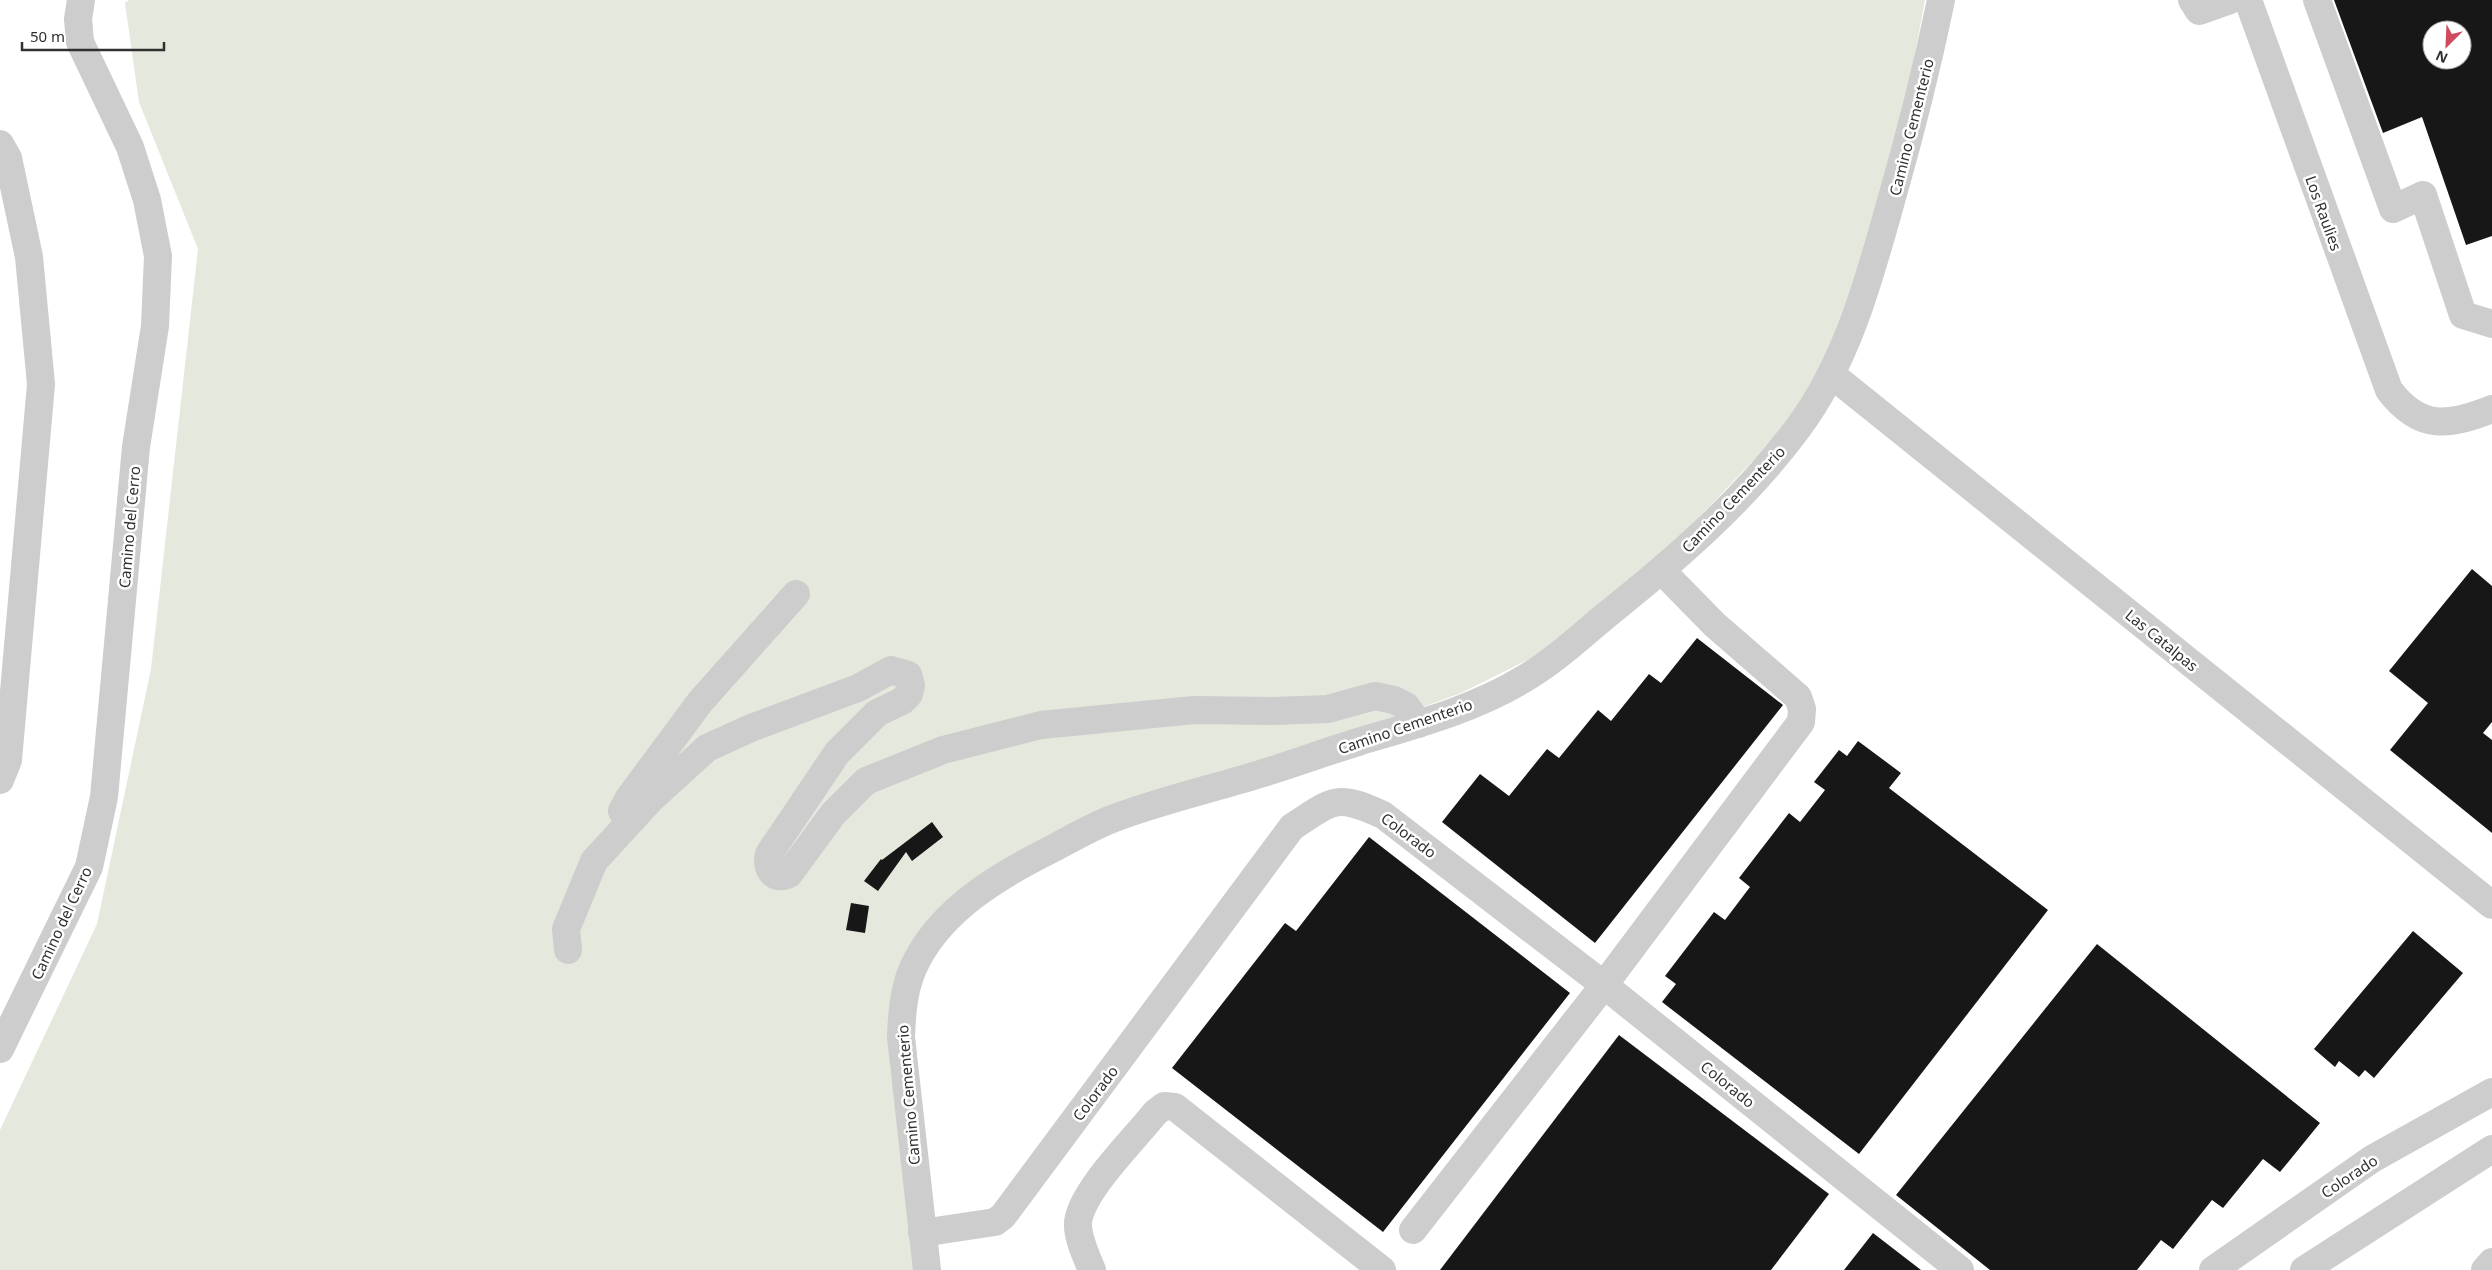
<svg xmlns="http://www.w3.org/2000/svg" width="2492" height="1270" font-family="'Noto Sans',sans-serif">
	<style>
		.green { fill: #e4e8dd }
		.building { fill: #171717; fill-rule: evenodd }
		.lines { fill: none; stroke-linecap: round; stroke-linejoin: round }
		.minor { stroke: #cdcdcd; stroke-width: 28 }
		.labels { text-anchor: middle; dominant-baseline: central; stroke-width: 5; stroke-linejoin: round; paint-order: stroke }
		.street-label { font-size: 15px; fill: #303030; stroke: #fff }
	</style>
	<rect width="100%" height="100%" fill="#fff"/>
	<polygon class="green" points="129,0 1925,0 1891,181 1846,322 1793,419 1661,557 1548,650 1461,693 1004,862 907,949 892,1007 890,1065 916,1270 0,1270 0,1130 97,924 151,669 198,249 139,102 125,3"/>
	<g class="building">
		<path d="M2334 0H2492V236L2466 245 2422 117 2383 133ZM2432 30H2462V60H2432Z"/>
		<polygon points="2472,569 2492,586 2492,722 2483,733 2492,740 2492,833 2390,750 2428,703 2389,671"/>
		<polygon points="1697,638 1783,705 1595,943 1442,822 1480,774 1509,796 1547,749 1559,758 1598,710 1611,721 1649,674 1661,683"/>
		<polygon points="1858,741 1901,773 1889,788 2048,910 1859,1154 1662,1002 1676,984 1665,976 1714,912 1725,920 1750,887 1739,878 1789,813 1800,822 1825,790 1814,782 1839,750 1847,756"/>
		<polygon points="932,822 943,837 912,861 906,852 878,891 864,881 881,859 882,860"/>
		<polygon points="1369,837 1570,993 1383,1232 1172,1068 1285,923 1296,931"/>
		<polygon points="851,903 869,906 865,933 846,930"/>
		<polygon points="2413,931 2463,973 2374,1078 2365,1070 2359,1077 2339,1061 2335,1067 2314,1049"/>
		<polygon points="2097,944 2320,1123 2280,1172 2263,1159 2223,1208 2212,1200 2173,1249 2161,1240 2137,1270 1990,1270 1896,1195"/>
		<polygon points="1619,1035 1829,1194 1771,1270 1440,1270"/>
		<polygon points="1873,1233 1921,1270 1844,1270"/>
	</g>
	<g class="lines">
		<g class="minor">
			<polyline points="2192,0 2199,11 2230,0"/>
			<path d="M2248 0 2389 390C2420 431 2449 426 2492 409"/>
			<polyline points="2317,0 2393,209 2423,195 2463,315 2492,324"/>
			<polyline points="0,144 8,158 29,257 41,384 8,760 0,780"/>
			<polyline points="1832,375 2492,905"/>
			<polyline points="622,811 629,798 700,702 796,594"/>
			<path d="M568 950 566 929 594 861 651 799 707 748 751 728 858 688 891 670 908 675 911 685 909 694 902 701 877 713 837 753 769 854C765 868 774 882 789 874L833 814 866 781 943 750 1041 725 1194 710 1274 711 1328 709 1375 696 1394 700 1406 706 1419 724"/>
			<polyline points="0,1049 89,867 104,797 136,447 155,326 158,256 147,200 130,147 80,42 78,19 81,0"/>
			<polyline points="1413,1230 1604,985 1801,722 1802,709 1798,697 1715,625 1662,571"/>
			<path d="M922 1233 995 1222 1003 1216 1292 827C1334 800 1335 793 1383 815L1604 985 1960 1270"/>
			<path d="M927 1270 901 1037C902 1010 904 984 917 960 944 908 1000 875 1050 850 1069 840 1088 829 1107 821 1157 801 1209 790 1260 774 1293 764 1325 752 1358 742 1414 725 1472 710 1522 680 1552 663 1578 639 1604 617 1674 561 1744 501 1798 428 1847 362 1869 280 1891 201 1910 135 1927 68 1941 0"/>
			<path d="M1092 1270C1086 1256 1077 1237 1078 1222 1082 1190 1134 1140 1155 1113L1164 1106 1175 1107 1382 1270"/>
			<polyline points="2213,1270 2372,1159 2492,1092"/>
			<polyline points="2304,1270 2492,1149"/>
			<polyline points="2485,1270 2492,1262"/>
		</g>
	</g>
	<g class="labels">
		<g class="street-label">
			<text transform="translate(1911 127) rotate(-76)">Camino Cementerio</text>
			<text transform="translate(2324 213) rotate(70)">Los Raulies</text>
			<text transform="translate(1733 499) rotate(-46)">Camino Cementerio</text>
			<text transform="translate(129 527) rotate(-85)">Camino del Cerro</text>
			<text transform="translate(2162 640) rotate(39)">Las Catalpas</text>
			<text transform="translate(1405 726) rotate(-19)">Camino Cementerio</text>
			<text transform="translate(1409 835) rotate(37)">Colorado</text>
			<text transform="translate(61 923) rotate(-65)">Camino del Cerro</text>
			<text transform="translate(1728 1084) rotate(39)">Colorado</text>
			<text transform="translate(1095 1093) rotate(-53)">Colorado</text>
			<text transform="translate(908 1095) rotate(-95)">Camino Cementerio</text>
			<text transform="translate(2349 1176) rotate(-34)">Colorado</text>
		</g>
	</g>
	<g transform="translate(2447 45) rotate(204)"><circle r="24" fill="#ffffff" stroke="#acacac"/>
	<path d="M0-4L9 19L0 12L-9 19Z" fill="#d04a5e"/>
	<text y="-8" font-size="14" font-weight="bold" text-anchor="middle" fill="#303030">N</text>
	</g>
	<path d="M22 42v8h142v-8" fill="none" stroke="#303030" stroke-width="2.5"/>
	<text x="30" y="42" font-size="15" fill="#303030" stroke="#ffffff" stroke-width="4" paint-order="stroke">50 m</text>
</svg>
